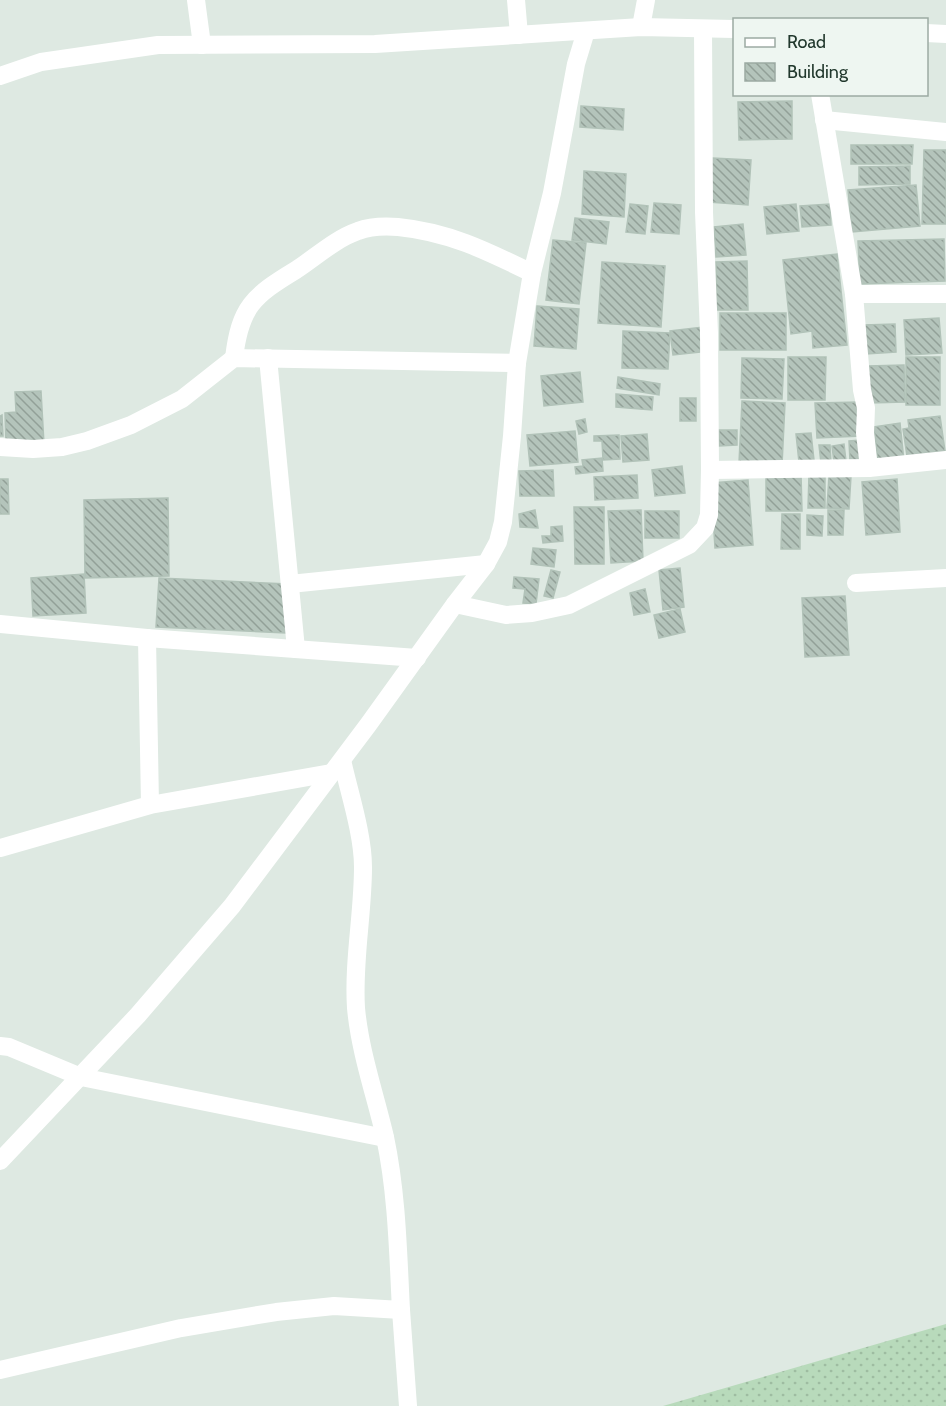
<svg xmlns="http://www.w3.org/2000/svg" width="946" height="1406" font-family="Cabin,sans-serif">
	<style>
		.grass { fill: url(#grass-dots) }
		.building { fill: url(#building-back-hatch); stroke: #b1c2b8; stroke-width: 1.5 }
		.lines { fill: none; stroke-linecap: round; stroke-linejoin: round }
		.minor { stroke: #fff; stroke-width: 18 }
	</style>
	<defs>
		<pattern id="grass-dots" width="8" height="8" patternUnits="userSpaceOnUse" patternTransform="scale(1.5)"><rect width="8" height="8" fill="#b8dabb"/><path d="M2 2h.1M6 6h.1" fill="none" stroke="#9ebca1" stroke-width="1.8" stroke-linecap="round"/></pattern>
		<pattern id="building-back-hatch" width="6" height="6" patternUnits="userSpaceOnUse" patternTransform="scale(1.5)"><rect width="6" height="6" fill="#b4c4bb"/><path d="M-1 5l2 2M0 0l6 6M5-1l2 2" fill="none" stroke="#92a098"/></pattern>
	</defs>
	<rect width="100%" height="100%" fill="#dee9e2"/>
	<polygon class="grass" points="946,1324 946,1406 663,1406"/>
	<g class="building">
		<polygon points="792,101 792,139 739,140 738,102"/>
		<polygon points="581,106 624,109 623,130 580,127"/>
		<polygon points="851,145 913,145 912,164 851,164"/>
		<polygon points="924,150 946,150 946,224 922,224"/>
		<polygon points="712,158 751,160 748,205 709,202"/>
		<polygon points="910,166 910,184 859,185 859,167"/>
		<polygon points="584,171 626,174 624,217 582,214"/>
		<polygon points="916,185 920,226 852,232 848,190"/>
		<polygon points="654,203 681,205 679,234 651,232"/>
		<polygon points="630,204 648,206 645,234 626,232"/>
		<polygon points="796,204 799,231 767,234 764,207"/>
		<polygon points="830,204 831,225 802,227 800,206"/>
		<polygon points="575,218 609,222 606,244 572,240"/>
		<polygon points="743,224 746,255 716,257 714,227"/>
		<polygon points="944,239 945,281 860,284 858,241"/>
		<polygon points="553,240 586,243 579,304 546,300"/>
		<polygon points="837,254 847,345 813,348 812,331 791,334 783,260"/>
		<polygon points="747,261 748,310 716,310 716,262"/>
		<polygon points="602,262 665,266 661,327 598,323"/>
		<polygon points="537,306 579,309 576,349 534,346"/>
		<rect x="720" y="313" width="66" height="37"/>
		<polygon points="939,318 942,353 906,355 904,320"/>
		<polygon points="895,324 896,352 866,354 864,325"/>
		<polygon points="703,327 700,352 673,355 670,331"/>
		<polygon points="623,331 670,333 668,369 622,368"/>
		<polygon points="788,357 826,357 825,400 788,400"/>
		<rect x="906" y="357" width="34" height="48"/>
		<polygon points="742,358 784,359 782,399 741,398"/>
		<polygon points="904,365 905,402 869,403 868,366"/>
		<polygon points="580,372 583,402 544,406 541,376"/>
		<polygon points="618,377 660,384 659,395 617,388"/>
		<polygon points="41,391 44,444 6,446 5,413 16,412 15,392"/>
		<polygon points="616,394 653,397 652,410 616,407"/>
		<rect x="680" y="398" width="16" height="23"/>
		<polygon points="742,401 785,403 782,465 739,463"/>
		<polygon points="860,402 861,436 817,438 815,403"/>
		<polygon points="2,415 3,436 0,436 0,416"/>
		<polygon points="940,416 945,451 907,456 903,429 909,428 908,420"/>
		<polygon points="585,419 587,432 579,434 576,421"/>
		<polygon points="900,423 904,461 878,464 874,427"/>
		<polygon points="719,430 737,430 737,445 719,446"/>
		<polygon points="575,431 578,462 530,466 527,435"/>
		<polygon points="811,433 814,460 799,462 796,434"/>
		<polygon points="647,434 649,460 623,462 621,436"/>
		<polygon points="619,435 620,459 603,460 602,441 594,441 594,436"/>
		<polygon points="861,440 863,461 850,461 849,441"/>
		<polygon points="844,444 846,461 834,462 832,446"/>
		<polygon points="819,445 830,445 831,463 821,463"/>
		<polygon points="602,458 603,471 576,474 575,467 583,466 582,460"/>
		<polygon points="682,466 685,493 655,496 652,470"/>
		<polygon points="553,470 554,496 520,496 519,471"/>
		<polygon points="801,474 802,511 766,511 766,475"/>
		<polygon points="809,474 825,474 825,508 808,508"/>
		<polygon points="637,475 638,498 595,500 594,477"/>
		<polygon points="829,475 851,476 849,509 827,508"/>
		<polygon points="0,479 8,479 9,514 0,514"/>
		<polygon points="897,479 900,532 866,535 862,482"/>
		<polygon points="748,480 753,545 715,548 711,483"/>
		<polygon points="168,498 169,576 85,578 84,500"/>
		<polygon points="574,507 604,507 604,564 575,564"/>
		<polygon points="535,510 538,528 520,527 519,514"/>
		<polygon points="641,510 643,561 611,563 608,511"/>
		<polygon points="828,510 844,510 843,535 828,535"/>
		<rect x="645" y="511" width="34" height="27"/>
		<polygon points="782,514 800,514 800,549 781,549"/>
		<polygon points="807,515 823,516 822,536 807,535"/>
		<polygon points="562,526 563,541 543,543 542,536 551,536 551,527"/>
		<polygon points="533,548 556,550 554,567 531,564"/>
		<polygon points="680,568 684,607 663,610 659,570"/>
		<polygon points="551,570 560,572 553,598 544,596"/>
		<polygon points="84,574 86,613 33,616 31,578"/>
		<polygon points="514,577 539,579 536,604 523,603 525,589 513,588"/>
		<polygon points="159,578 288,584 286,633 156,627"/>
		<polygon points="645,589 650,612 634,615 630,593"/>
		<polygon points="845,596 849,655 805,657 802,598"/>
		<polygon points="680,609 685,632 659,638 654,615"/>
	</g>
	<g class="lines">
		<g class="minor">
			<polyline points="196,0 202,45"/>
			<polyline points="516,0 519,35"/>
			<polyline points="641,27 646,0"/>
			<polyline points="926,33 946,34"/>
			<polyline points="0,76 41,62 158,45 375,44 641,27 734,29"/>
			<polyline points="820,94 854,294"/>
			<polyline points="824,120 946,132"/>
			<polyline points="946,294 854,294 862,390 866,408 865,433 869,468 946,460"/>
			<path d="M234 358C240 307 253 296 296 270 316 257 335 239 358 231 371 226 385 226 398 227 449 232 487 251 532 273"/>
			<polyline points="268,358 296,649"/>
			<polyline points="0,447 33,449 62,447 87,441 131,425 182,399 234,358 517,363"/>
			<polyline points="710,470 869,468"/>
			<polyline points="856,583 946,578"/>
			<polyline points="290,584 486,564"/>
			<polyline points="455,604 506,615 532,613 569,605 689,545 705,528 709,515 710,470 709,333 704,212 703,29"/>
			<polyline points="0,624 147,638 150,805"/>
			<polyline points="147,638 417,658"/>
			<polyline points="0,848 150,805 331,773"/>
			<polyline points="0,1046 9,1047 81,1077 385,1138"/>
			<polyline points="0,1161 138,1015 232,906 368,725 455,604 486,564 498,542 503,522 512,436 517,363 532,273 552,193 576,64 586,31"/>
			<polyline points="401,1310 408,1406"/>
			<path d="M0 1370 181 1328 276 1312 334 1306 401 1310C398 1252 397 1194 385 1137 375 1094 360 1052 356 1008 353 961 363 914 363 867 363 834 349 792 342 760"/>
		</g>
	</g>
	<rect x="733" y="18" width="195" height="78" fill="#eef6f1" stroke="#9caaa3" stroke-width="1.5"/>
	<rect x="745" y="38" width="30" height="9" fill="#ffffff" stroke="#9caaa3" stroke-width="1.5"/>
	<text x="787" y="48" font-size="18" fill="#21382d">Road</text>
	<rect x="745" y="63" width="30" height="18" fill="url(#building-back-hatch)" stroke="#9caaa3" stroke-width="1.5"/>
	<text x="787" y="78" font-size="18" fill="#21382d">Building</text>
</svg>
